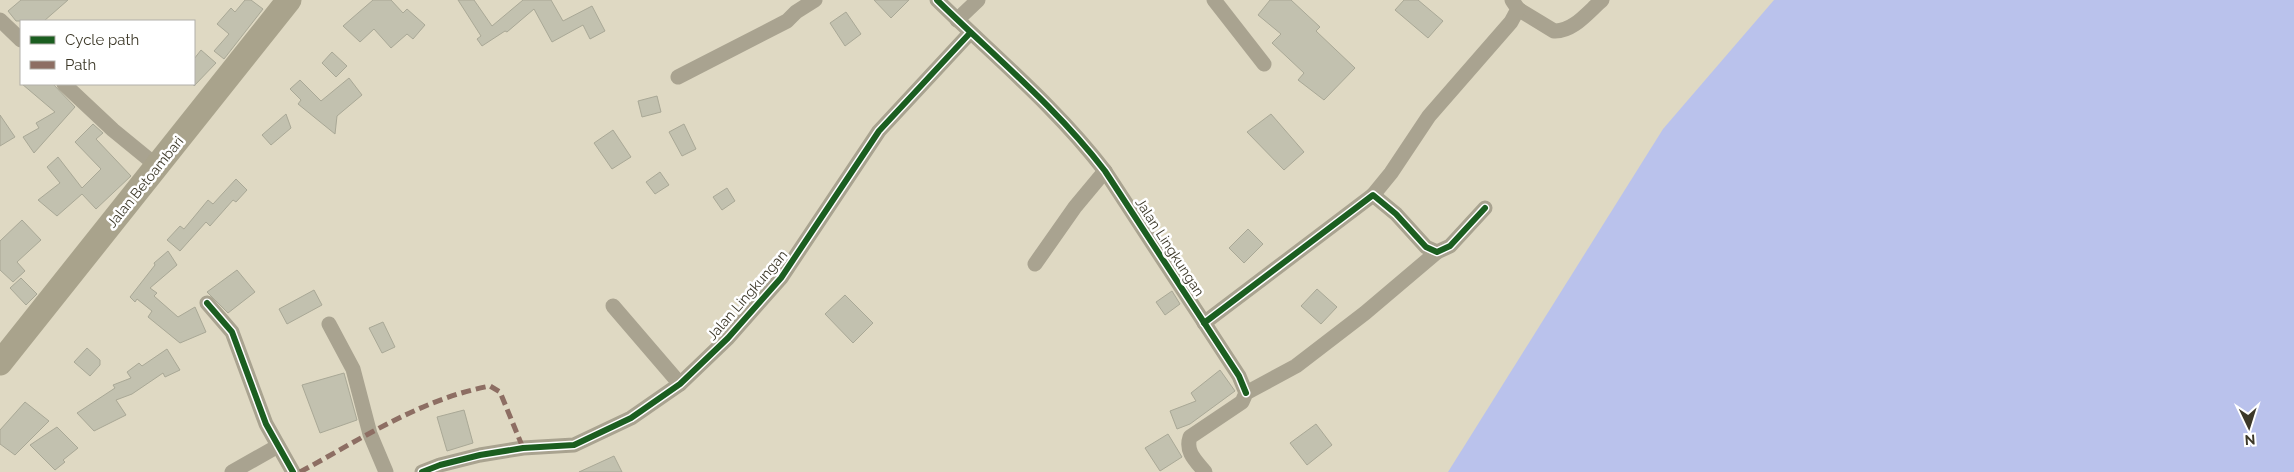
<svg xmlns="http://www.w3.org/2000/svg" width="2294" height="472" font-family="Raleway,sans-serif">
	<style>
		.water { fill: #bac2ec }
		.building { fill: #c2c1af; stroke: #a9a896 }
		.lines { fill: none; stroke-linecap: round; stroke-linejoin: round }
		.street { stroke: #a9a390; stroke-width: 15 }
		.primary { stroke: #a9a38c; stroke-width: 25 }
		.quiet { stroke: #8d6e63; stroke-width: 5; stroke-dasharray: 10 5; stroke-linecap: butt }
		.cycleway-casing { stroke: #fff; stroke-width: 9 }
		.cycleway { stroke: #1b5e20; stroke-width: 6 }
		.labels { text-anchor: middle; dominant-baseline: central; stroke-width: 5; stroke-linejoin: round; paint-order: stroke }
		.street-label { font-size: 14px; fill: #3c3828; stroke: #fff }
	</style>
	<rect width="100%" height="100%" fill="#dfd9c3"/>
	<polygon class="water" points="1774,0 2294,0 2294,472 1448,472 1663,129"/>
	<g class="building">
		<polygon points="21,0 68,0 44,21 16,21 8,11"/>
		<polygon points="245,0 251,0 263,9 224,59 214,51 229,34 217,24 231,8 235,12"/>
		<polygon points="373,0 391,0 403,13 407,9 425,25 413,39 407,34 391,48 374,29 360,42 343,26"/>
		<polygon points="458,0 474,0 492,26 523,0 551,0 563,21 592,6 605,31 590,39 583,25 552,42 534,9 507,32 505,31 482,46 477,39 481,36"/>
		<polygon points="874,0 909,0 891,18"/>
		<polygon points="1270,0 1291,0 1320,27 1316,31 1355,68 1324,100 1298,80 1304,73 1272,43 1281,34 1258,15"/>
		<polygon points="1404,0 1418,0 1443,21 1428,38 1395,10"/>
		<polygon points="846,12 861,34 845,46 830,23"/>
		<polygon points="201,50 216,63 194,86 194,59"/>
		<polygon points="332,52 347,66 336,77 322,63"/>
		<polygon points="349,78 362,95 337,116 335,134 298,104 301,100 290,89 300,80 321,101"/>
		<polygon points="22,84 53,84 75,107 34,153 23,137 39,128 36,123 55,112"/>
		<polygon points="657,96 661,112 642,117 638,101"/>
		<polygon points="286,114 291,128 271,145 262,135"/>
		<polygon points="1271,114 1304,152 1284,170 1247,132"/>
		<polygon points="0,115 15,137 0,146"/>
		<polygon points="93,124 103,133 96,139 131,176 96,209 82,194 57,216 38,200 60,183 47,167 58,157 82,188 101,169 75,142"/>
		<polygon points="684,124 696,149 682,156 669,132"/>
		<polygon points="613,130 631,157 612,169 594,143"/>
		<polygon points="660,172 669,185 655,194 646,182"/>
		<polygon points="236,179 247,190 236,202 233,200 210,226 206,222 180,251 167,240 180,226 184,229 208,200 213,204"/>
		<polygon points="727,188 735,201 722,210 713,197"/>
		<polygon points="22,220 41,240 17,262 25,271 13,282 0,270 0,241"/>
		<polygon points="1248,229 1263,244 1244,263 1229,248"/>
		<polygon points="168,251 177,265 150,288 157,293 154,296 178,317 195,307 206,332 180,343 148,317 152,311 137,299 135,302 130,297 155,265 154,263"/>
		<polygon points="237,270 255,292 228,313 207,292"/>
		<polygon points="21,278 37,294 26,305 10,288"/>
		<polygon points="1317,289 1337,307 1321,324 1301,306"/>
		<polygon points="314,290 322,305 287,324 279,309"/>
		<polygon points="1172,291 1180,304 1165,315 1156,302"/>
		<polygon points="845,295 873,323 853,343 825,314"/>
		<polygon points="383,322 395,347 382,353 369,328"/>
		<polygon points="87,348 100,360 100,365 90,376 74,362"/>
		<polygon points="167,349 180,370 165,377 163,373 132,394 116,400 126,415 94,431 77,413 115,388 113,385 131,378 127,372 139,363 142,366"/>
		<polygon points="1220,370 1235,391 1190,424 1177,429 1170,411 1196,401 1191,393"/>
		<polygon points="344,373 357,420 320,433 302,385"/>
		<polygon points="25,402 49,421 15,455 0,444 0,430"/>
		<polygon points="464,410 473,443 447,451 437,417"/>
		<polygon points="1316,424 1332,445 1307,465 1290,443"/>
		<polygon points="57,427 78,448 63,460 65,462 55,470 30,445"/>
		<polygon points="1168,434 1182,457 1160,471 1145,448"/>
		<polygon points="614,456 622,472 579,472"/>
	</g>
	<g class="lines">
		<g class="street">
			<path d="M937 0C994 56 1056 107 1105 171L1239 376 1246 393"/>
			<polyline points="1214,0 1264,64"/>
			<path d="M1518 9 1554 31C1573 32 1588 12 1602 0"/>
			<polyline points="0,20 21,40"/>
			<polyline points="957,20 978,0"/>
			<polyline points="678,77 787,21 796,12 815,0"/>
			<polyline points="64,84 113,130 157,166"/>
			<polyline points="1373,195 1391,173 1429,116 1511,22 1518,9 1512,0"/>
			<polyline points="1035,264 1075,207 1105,171"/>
			<polyline points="207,303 232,332 266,424 293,472"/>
			<polyline points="613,306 680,384"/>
			<polyline points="1204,323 1373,195 1396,214 1426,247 1437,252 1450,246 1485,208"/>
			<polyline points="329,324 353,369 370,434 386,472"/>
			<polyline points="232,472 278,446"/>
			<polyline points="422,472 440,465 480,455 523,448 574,445 631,418 680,384 728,338 781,278 879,131 970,33"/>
			<path d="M1205 472C1196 461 1185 452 1190 437L1242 402 1246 393 1296 366 1365 313 1437 252"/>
		</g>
		<polyline class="primary" points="0,363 289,0"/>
		<path class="quiet" d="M300 472C361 439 421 399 490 386L500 392 523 448"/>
		<g class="cycleway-casing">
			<g id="cycleway">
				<path d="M937 0C994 56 1056 107 1105 171L1239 376 1246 393"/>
				<polyline points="207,303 232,332 266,424 293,472"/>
				<polyline points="1204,323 1373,195 1396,214 1426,247 1437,252 1450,246 1485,208"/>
				<polyline points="422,472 440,465 480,455 523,448 574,445 631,418 680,384 728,338 781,278 879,131 970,33"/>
			</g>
		</g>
		<use href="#cycleway" class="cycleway"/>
	</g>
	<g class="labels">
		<g class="street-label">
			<text transform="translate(145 182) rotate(-51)">Jalan Betoambari</text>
			<text transform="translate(1170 247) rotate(57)">Jalan Lingkungan</text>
			<text transform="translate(747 295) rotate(-49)">Jalan Lingkungan</text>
		</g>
	</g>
	<rect x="20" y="20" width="175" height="65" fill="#ffffff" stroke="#b1afa9"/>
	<rect x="30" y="36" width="25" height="8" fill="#1b5e20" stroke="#b1afa9"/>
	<text x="65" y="45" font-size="15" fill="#3c3828">Cycle path</text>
	<rect x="30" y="61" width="25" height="8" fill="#8d6e63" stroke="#b1afa9"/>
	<text x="65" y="70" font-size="15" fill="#3c3828">Path</text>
	<g transform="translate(2249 427) rotate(176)" stroke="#ffffff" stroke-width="4" paint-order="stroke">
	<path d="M0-4L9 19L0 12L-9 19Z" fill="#3c3828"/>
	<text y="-8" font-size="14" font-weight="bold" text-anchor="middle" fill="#3c3828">N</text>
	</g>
</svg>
